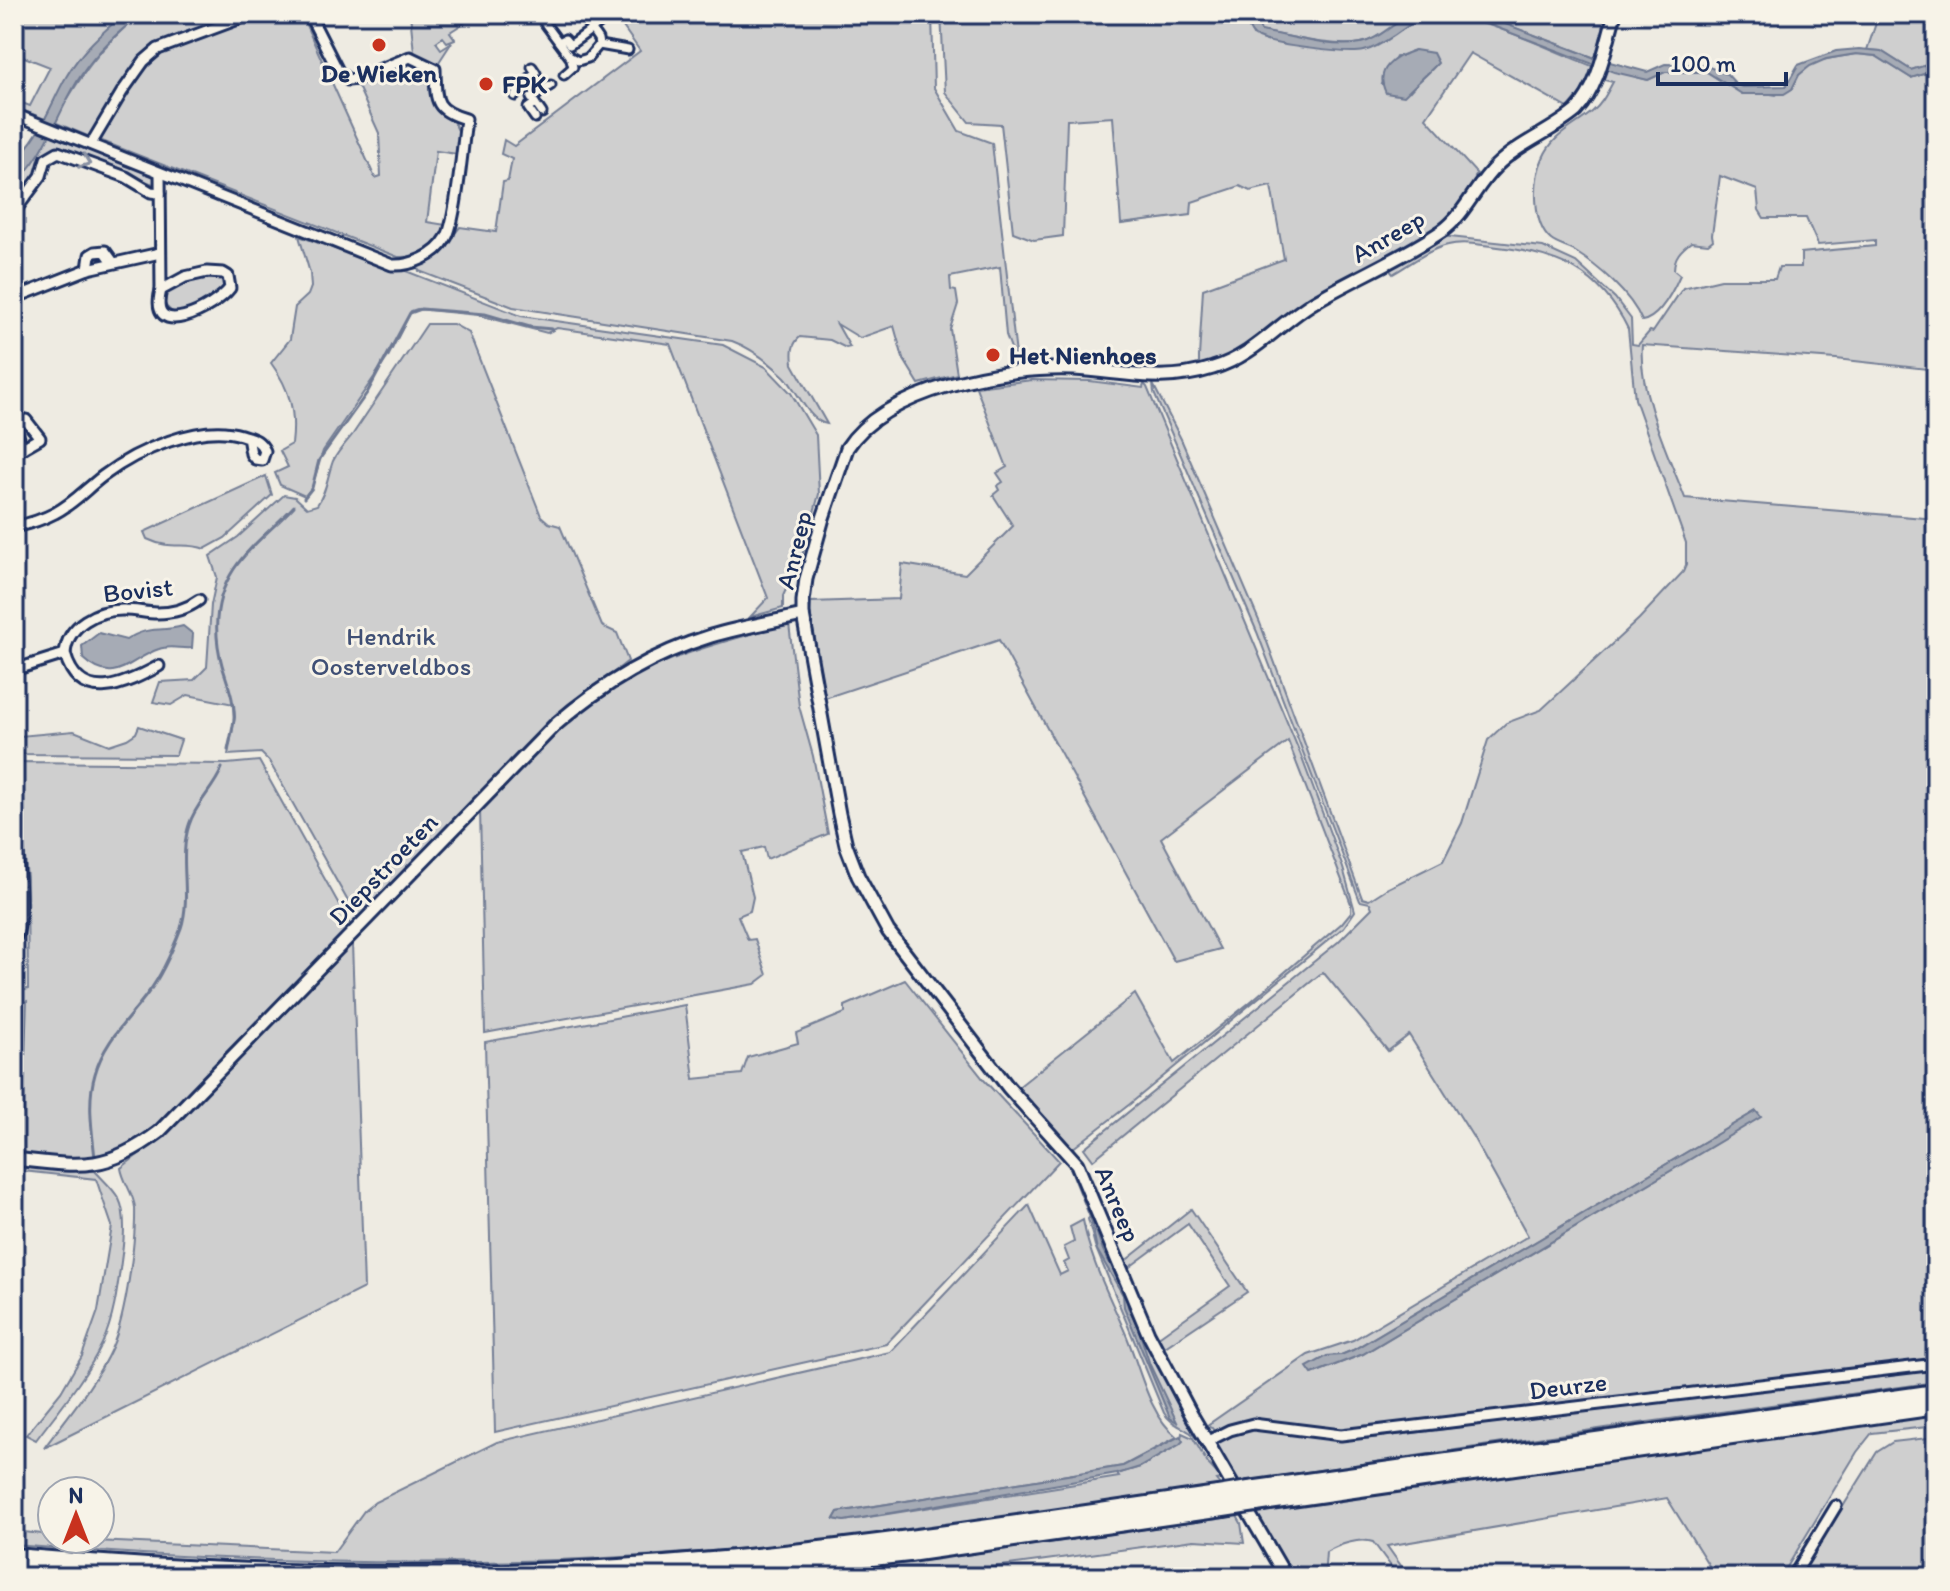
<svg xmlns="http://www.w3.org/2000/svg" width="1950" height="1591" font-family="Itim,sans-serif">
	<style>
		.green { fill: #cfcfcf; stroke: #757f96; stroke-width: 2; fill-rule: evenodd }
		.water { fill: #a6abb5; stroke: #6e7992; stroke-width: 2 }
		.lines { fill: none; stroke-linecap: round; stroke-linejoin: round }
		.stream { stroke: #6e7992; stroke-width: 3 }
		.pedestrian-casing { stroke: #1b2f5e; stroke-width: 13 }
		.minor-casing { stroke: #1b2f5e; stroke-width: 15 }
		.tertiary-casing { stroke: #1b2f5e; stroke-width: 17 }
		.trunk-casing { stroke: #1b2f5e; stroke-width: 22 }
		.pedestrian { stroke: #f7f3e8; stroke-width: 7 }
		.minor { stroke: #f7f3e8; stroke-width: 9 }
		.tertiary { stroke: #f7f3e8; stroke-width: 11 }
		.trunk { stroke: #f7f3e8; stroke-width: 16 }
		.trunk-bridge-casing { stroke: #1b2f5e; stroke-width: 22; stroke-linecap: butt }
		.trunk-bridge { stroke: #f7f3e8; stroke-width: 16 }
		.oneway { stroke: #8991a3 }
		.poi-dot { fill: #c8321e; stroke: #f7f3e8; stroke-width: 3 }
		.labels { text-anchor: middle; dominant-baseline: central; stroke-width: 6; stroke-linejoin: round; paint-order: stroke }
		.poi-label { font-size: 26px; font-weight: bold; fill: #1b2f5e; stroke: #f7f3e8; text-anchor: start }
		.street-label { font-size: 26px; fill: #1b2f5e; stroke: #f7f3e8 }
		.park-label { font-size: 26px; fill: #3f4f75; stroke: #f7f3e8 }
	</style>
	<rect width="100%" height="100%" fill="#eeebe2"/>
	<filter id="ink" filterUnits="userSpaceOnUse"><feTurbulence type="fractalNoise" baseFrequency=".0125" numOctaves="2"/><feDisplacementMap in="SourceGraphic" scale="16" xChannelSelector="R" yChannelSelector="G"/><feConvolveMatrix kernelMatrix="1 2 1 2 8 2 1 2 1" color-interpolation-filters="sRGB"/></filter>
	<g filter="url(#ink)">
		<g class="green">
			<path d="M14 14H91L106 20 116 14H125C84 45 68 74 45 119L14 107V100L30 106 50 67 14 53Z"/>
			<path d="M141 14H245L155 45 140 59 118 89 90 137 54 122C81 75 98 48 141 14Z"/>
			<path d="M264 14H301L375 178 381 176 379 133 356 82 368 80 408 61 434 71 433 100 441 114 453 121 460 134 457 154 436 151 427 222 446 225C440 246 420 258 398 257L102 141 100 138 136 79 162 52Z"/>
			<path d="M410 14H478L450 32 455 39 447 42 443 37 436 42 441 49 452 42 439 62C430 65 420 59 414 52Z"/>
			<path d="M614 14H932L934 88 959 131 992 143 1017 364 1006 335 1000 267 950 277 951 290 956 291 958 304 950 329 957 374 919 384 903 358 894 326 860 338 837 324 850 347 846 348 830 340 800 337C791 345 792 353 793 364L827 424C808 421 798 391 785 377 769 362 752 348 732 341L513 307 419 271 418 267 443 248 460 227 496 232 503 182 508 181 512 159 501 154 504 140 514 146 640 51Z"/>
			<path d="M941 14H1240L1245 17 1253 35 1364 51 1409 25 1423 14C1482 14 1537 45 1592 66L1585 88 1568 108 1470 53 1426 118 1477 174 1475 177 1478 180 1454 212 1434 231 1248 347 1220 362 1202 366 1199 364V357L1203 289 1284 259 1271 186 1250 191 1240 186 1192 202 1191 215 1121 224 1113 117 1067 120 1063 236 1034 240 1013 232 1001 124 969 122 945 92ZM1415 50 1437 63C1430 74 1418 80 1410 91L1382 84 1396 57Z"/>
			<path d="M1253 14H1410C1400 22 1374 41 1361 43 1333 48 1289 36 1260 31Z"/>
			<polygon points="1479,14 1607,14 1595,58"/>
			<polygon points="1879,14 1936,14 1936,62 1911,70 1881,51 1867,50"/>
			<path d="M1857 54 1876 56 1911 78 1936 70V370L1836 359 1642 345C1638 392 1668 454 1685 498L1936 519V1361L1341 1433 1283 1424 1212 1432 1214 1431 1212 1428 1206 1426 1308 1355 1353 1340 1528 1236 1473 1137 1409 1035 1388 1051 1323 972 1093 1160 1084 1148 1338 942 1372 908 1370 903 1360 901 1257 632 1154 393 1153 384 1181 439 1260 623 1362 898 1369 900 1386 889 1443 861 1462 823 1488 740 1506 723 1541 710 1639 619 1683 572 1686 565V543L1635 399 1628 329C1600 271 1557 254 1498 247 1482 245 1463 241 1448 245 1429 249 1409 265 1393 274L1388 268 1441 236 1543 247 1576 262 1615 298 1631 319 1632 344 1638 345 1650 331 1653 332 1683 288 1721 279H1775L1779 267H1801V253L1875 246V240L1818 245 1806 218H1764L1759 210 1757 190 1720 176 1712 235 1713 240 1708 244 1691 242C1681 250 1674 256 1674 270L1680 275C1673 291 1660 318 1642 321 1631 294 1598 266 1574 251 1567 247 1557 245 1551 240 1532 224 1533 179 1543 158 1553 134 1573 128 1592 112 1602 104 1607 93 1613 82L1600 79 1603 68 1648 80 1665 72H1707L1731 87 1776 95C1790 86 1791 84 1800 73 1813 58 1839 57 1857 54ZM1756 1111 1760 1117 1363 1354 1312 1374 1327 1356 1341 1355 1353 1350Z"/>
			<polygon points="51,132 155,175 156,185 60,150 53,150 45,155 37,177 14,207 14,183 24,175"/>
			<path d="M299 236 397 271H406L521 316 723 345 766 367 791 393 816 435 819 494 797 575 793 574 783 596V608L750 617 768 598 670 344 557 328 547 333 478 315 417 309 411 311 388 357 323 451 312 487 305 496 280 485 275 473 288 467 280 451 292 444C296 412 290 389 271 363L290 339 295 307 308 295 311 287 310 273Z"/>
			<path d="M204 276 224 277 225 288C209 302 196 310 175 314 142 292 187 281 204 276Z"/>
			<path d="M427 324H453L469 333 541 516 549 523 560 526 602 626 617 633 628 661 546 726 358 919 269 761 261 753 228 755 235 717 234 704 188 695 171 705 153 702 160 682 194 680 207 667 211 605 217 577 210 556 238 537 284 495 295 497 307 508 317 505C327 491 327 477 333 461 338 451 346 443 353 434Z"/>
			<polygon points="1032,380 1090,381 1143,388 1144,384 1147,387 1300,753 1343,868 1355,911 1344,927 1130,1104 1072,1149 1017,1088 1135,994 1174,1063 1249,1003 1342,923 1351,912 1351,904 1288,741 1161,838 1220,949 1174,961 999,640 825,698 810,612 811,602 899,599 902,564 965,574 1013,526 993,495 999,490 997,486 1003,482 997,473 1007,467 976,387"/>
			<path d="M266 476 272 495 225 538 205 549C185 541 172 551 147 539L144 532Z"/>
			<path d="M789 624 799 706 813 756 828 834 767 859 764 847 742 852 753 897 750 911 738 916 748 940 755 939 767 975 755 984 485 1033 480 810C515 774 550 732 590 703 650 660 719 642 789 624Z"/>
			<polygon points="14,681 20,736 74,731 109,745 127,739 136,733 139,726 181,740 176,755 14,754"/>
			<path d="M259 761 351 926 160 1122C131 1145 103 1164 64 1160 47 1158 32 1153 14 1154V1116L23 1112 27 1001 14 1005V994L28 989 27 878 16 762 227 764Z"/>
			<path d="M352 943 364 1288 44 1448C68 1416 96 1383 112 1347 126 1316 136 1241 135 1208 134 1194 123 1182 121 1168L169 1131Z"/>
			<polygon points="905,980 984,1080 1059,1161 886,1344 495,1432 485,1042 685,1005 694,1079 742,1074 748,1057 798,1043 796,1033 845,1013 845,1006"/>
			<path d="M14 1165 95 1171C103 1180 113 1188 119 1199 126 1213 124 1239 122 1254 118 1284 115 1316 102 1344 85 1379 59 1409 36 1440L26 1435 61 1392 82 1356 98 1311 112 1226 96 1179 14 1170Z"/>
			<path d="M1029 1205 1060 1275 1068 1271 1064 1263 1069 1260 1064 1247 1074 1242 1070 1227 1083 1220C1090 1261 1111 1299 1127 1337 1140 1369 1149 1415 1177 1437L1123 1466 838 1512 834 1519 844 1521 1119 1477 1117 1474 1140 1467 1180 1444 1182 1433 1193 1438 1208 1464 1222 1479 1234 1477 1217 1445C1239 1414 1290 1434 1319 1438 1334 1440 1349 1439 1364 1439L1936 1368V1382L1619 1426 1225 1484 1221 1479 1216 1480 1220 1485C1052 1509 883 1538 713 1551 480 1570 247 1564 14 1545V1531L52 1535V1539L334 1552 364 1511 375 1502 497 1442 890 1352Z"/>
			<polygon points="1191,1209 1247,1292 1162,1349 1157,1338 1230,1286 1188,1224 1127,1269 1124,1262"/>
			<path d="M1094 1212 1154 1357 1203 1442 1200 1444C1192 1427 1174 1429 1164 1413L1095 1246 1088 1219Z"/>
			<path d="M1936 1415V1426L1872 1433 1857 1452 1781 1577H1716L1667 1498 1387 1546 1409 1577H1399L1373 1542C1360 1537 1338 1545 1326 1552L1325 1566 1331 1577H1293L1255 1513 1435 1484Z"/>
			<polygon points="1936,1437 1936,1577 1799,1577 1877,1452 1893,1442"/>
			<polygon points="1237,1516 1241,1523 1244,1543 1194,1540 920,1577 781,1577 915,1562"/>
		</g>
		<g class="water">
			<path d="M125 14H141C117 33 97 51 80 77 58 110 46 158 14 183V160C40 139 50 105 66 77 81 51 102 32 125 14Z"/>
			<path d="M1240 14 1255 15 1261 31C1291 36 1330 49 1361 43 1383 39 1398 14 1423 14 1410 25 1381 47 1364 51 1348 55 1273 45 1258 38 1247 33 1249 20 1240 14Z"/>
			<polygon points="1449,14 1479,14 1595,58 1647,72 1665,64 1704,65 1727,74 1737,85 1743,87 1786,86 1798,65 1836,51 1859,49 1881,51 1911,70 1936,62 1936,70 1911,78 1876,56 1856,54 1826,59 1810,66 1799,75 1792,89 1784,94 1742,94 1707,72 1665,72 1648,80 1614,72 1485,23"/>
			<path d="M1415 50 1433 53 1438 63 1404 96 1386 93C1374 69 1394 57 1415 50Z"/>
			<path d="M183 626 193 634 192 648C180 649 170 645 159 649 129 659 115 688 83 658L82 646 99 633 126 640C148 625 158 633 183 626Z"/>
			<polygon points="1756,1111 1761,1117 1363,1354 1312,1374 1307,1367 1327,1356 1341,1355 1353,1350"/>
			<polygon points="1071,1162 1103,1250 1126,1294 1128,1307 1137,1324 1150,1365 1177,1422 1170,1418 1124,1307 1123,1295 1097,1250 1091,1220 1069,1165"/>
			<polygon points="1180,1436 1183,1441 1180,1444 1140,1467 1117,1474 844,1521 834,1519 838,1512 1123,1466"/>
		</g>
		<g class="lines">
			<g class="stream">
				<polyline points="304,498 312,488 319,460 367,393 410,313 421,309 485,314 530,327 552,329"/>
				<path d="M228 750C230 740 233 729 234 719 235 701 227 682 222 665 213 632 215 598 234 569 250 545 275 527 294 506"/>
				<path d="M95 1158C92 1130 87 1101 95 1074 104 1041 129 1019 148 993 162 975 173 949 181 928 192 894 178 859 189 825 195 804 214 789 222 768"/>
			</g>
			<g class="pedestrian-casing">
				<g id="pedestrian">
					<polyline points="538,14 569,56 578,61 588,58 599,45 598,39 581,14"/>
					<polyline points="559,42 565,39 570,45 599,24"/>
					<polyline points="599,45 628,50"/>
					<polyline points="532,67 536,73 530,78 532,81 529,84 537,95"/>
					<polyline points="564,75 573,67 571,59"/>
					<polyline points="515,96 524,83"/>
					<polyline points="535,103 531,98 551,85"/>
					<polyline points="535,118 528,108 535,103 542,113"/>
				</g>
			</g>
			<g class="minor-casing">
				<g id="minor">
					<path d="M14 114 392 265C411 266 436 256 446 238 456 223 463 142 466 119 433 110 436 99 435 69L410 57 357 79 348 80 339 73 309 14"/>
					<polyline points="91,144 122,92 144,61 158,49 252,14"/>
					<polyline points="160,173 161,290"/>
					<polyline points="14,212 41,176 46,159 58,152 126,177 151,192 160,193"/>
					<polyline points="88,269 90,255 95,252 105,251 113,262"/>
					<path d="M207 272 223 273 228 276 230 288C215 308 147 343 161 290L185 277Z"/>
					<polyline points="14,298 88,269 160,253"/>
					<polyline points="14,425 26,420 40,438 14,453"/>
					<polyline points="14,427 23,448"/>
					<path d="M14 527C28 524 42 520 55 513 73 504 87 488 103 476 136 451 200 422 241 435 253 439 259 439 265 451L262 460 255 459 251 454 248 437"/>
					<path d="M65 654C67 625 97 609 125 610 136 610 146 613 157 613 172 613 187 609 199 600"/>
					<path d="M14 670 65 654C80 707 126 684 159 666"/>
					<path d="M14 824C16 845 27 928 14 940"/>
					<polyline points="1208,1441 1230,1430 1253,1424 1341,1435 1936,1364"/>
					<polyline points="1793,1577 1836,1506"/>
				</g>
			</g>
			<g class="tertiary-casing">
				<g id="tertiary">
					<path d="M14 1159C77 1166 105 1173 159 1132L555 725C601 685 652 654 711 636 741 627 772 622 803 615"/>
					<path d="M1286 1577 1191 1414 1148 1333 1077 1164 1008 1087 888 931 858 876 846 845 839 814 803 615V601L806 579 823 518 847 448C886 388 1007 366 1074 369 1124 372 1163 384 1213 368 1254 356 1279 323 1314 302 1356 277 1401 259 1442 231 1464 216 1476 185 1496 166 1519 143 1551 132 1576 111 1600 85 1605 47 1615 14"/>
				</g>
			</g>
			<g class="trunk-casing">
				<g id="trunk">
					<polyline points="1249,1490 1936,1393"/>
					<polyline points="1256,1503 1936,1406"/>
					<path d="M14 1557C250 1578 488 1582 724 1560 890 1545 1054 1518 1218 1495"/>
					<polyline points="14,1570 97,1577"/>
					<polyline points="688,1577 909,1553 1223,1508"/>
				</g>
			</g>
			<use href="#pedestrian" class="pedestrian"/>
			<use href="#minor" class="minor"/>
			<use href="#tertiary" class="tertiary"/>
			<use href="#trunk" class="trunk"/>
			<g class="trunk-bridge-casing">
				<g id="trunk-bridge">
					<polyline points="1218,1495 1249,1490"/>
					<polyline points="1223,1508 1256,1503"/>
				</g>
			</g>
			<use href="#trunk-bridge" class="trunk-bridge"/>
		</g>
		<defs><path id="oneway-chevron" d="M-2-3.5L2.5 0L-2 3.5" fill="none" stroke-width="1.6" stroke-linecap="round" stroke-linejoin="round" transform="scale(2)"/></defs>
		<use class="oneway" href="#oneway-chevron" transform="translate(85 162) rotate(21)"/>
	</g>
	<g class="poi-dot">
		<circle cx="379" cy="45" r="8"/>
		<circle cx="486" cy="84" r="8"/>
		<circle cx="993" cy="355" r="8"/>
	</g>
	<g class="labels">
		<g class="poi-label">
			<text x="379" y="73" text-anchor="middle">De Wieken</text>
			<text x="502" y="84">FPK</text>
			<text x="1009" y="355">Het Nienhoes</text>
		</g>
		<g class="street-label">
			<text transform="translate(1388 236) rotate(-30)">Anreep</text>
			<text transform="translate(794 550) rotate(-76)">Anreep</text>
			<text transform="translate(138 590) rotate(-6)">Bovist</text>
			<text transform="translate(383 869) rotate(-46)">Diepstroeten</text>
			<text transform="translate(1118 1204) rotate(67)">Anreep</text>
			<text transform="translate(1568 1386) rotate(-7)">Deurze</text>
		</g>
		<g class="park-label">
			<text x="391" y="636">Hendrik<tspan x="391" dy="30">Oosterveldbos</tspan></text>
		</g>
	</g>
	<rect width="1950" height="1591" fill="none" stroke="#f7f3e8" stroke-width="48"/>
	<rect x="24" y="24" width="1902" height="1543" fill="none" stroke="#1b2f5e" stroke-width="3" filter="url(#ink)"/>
	<g transform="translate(76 1515)"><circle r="38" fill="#f7f3e8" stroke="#9fa5b1" stroke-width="2"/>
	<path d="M0-6L14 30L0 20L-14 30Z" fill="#c8321e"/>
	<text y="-12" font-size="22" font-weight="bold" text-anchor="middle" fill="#1b2f5e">N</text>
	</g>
	<path d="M1658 72v12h128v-12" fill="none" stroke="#1b2f5e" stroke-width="4"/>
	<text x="1670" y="72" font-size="24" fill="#1b2f5e" stroke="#f7f3e8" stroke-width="6" paint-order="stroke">100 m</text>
</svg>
